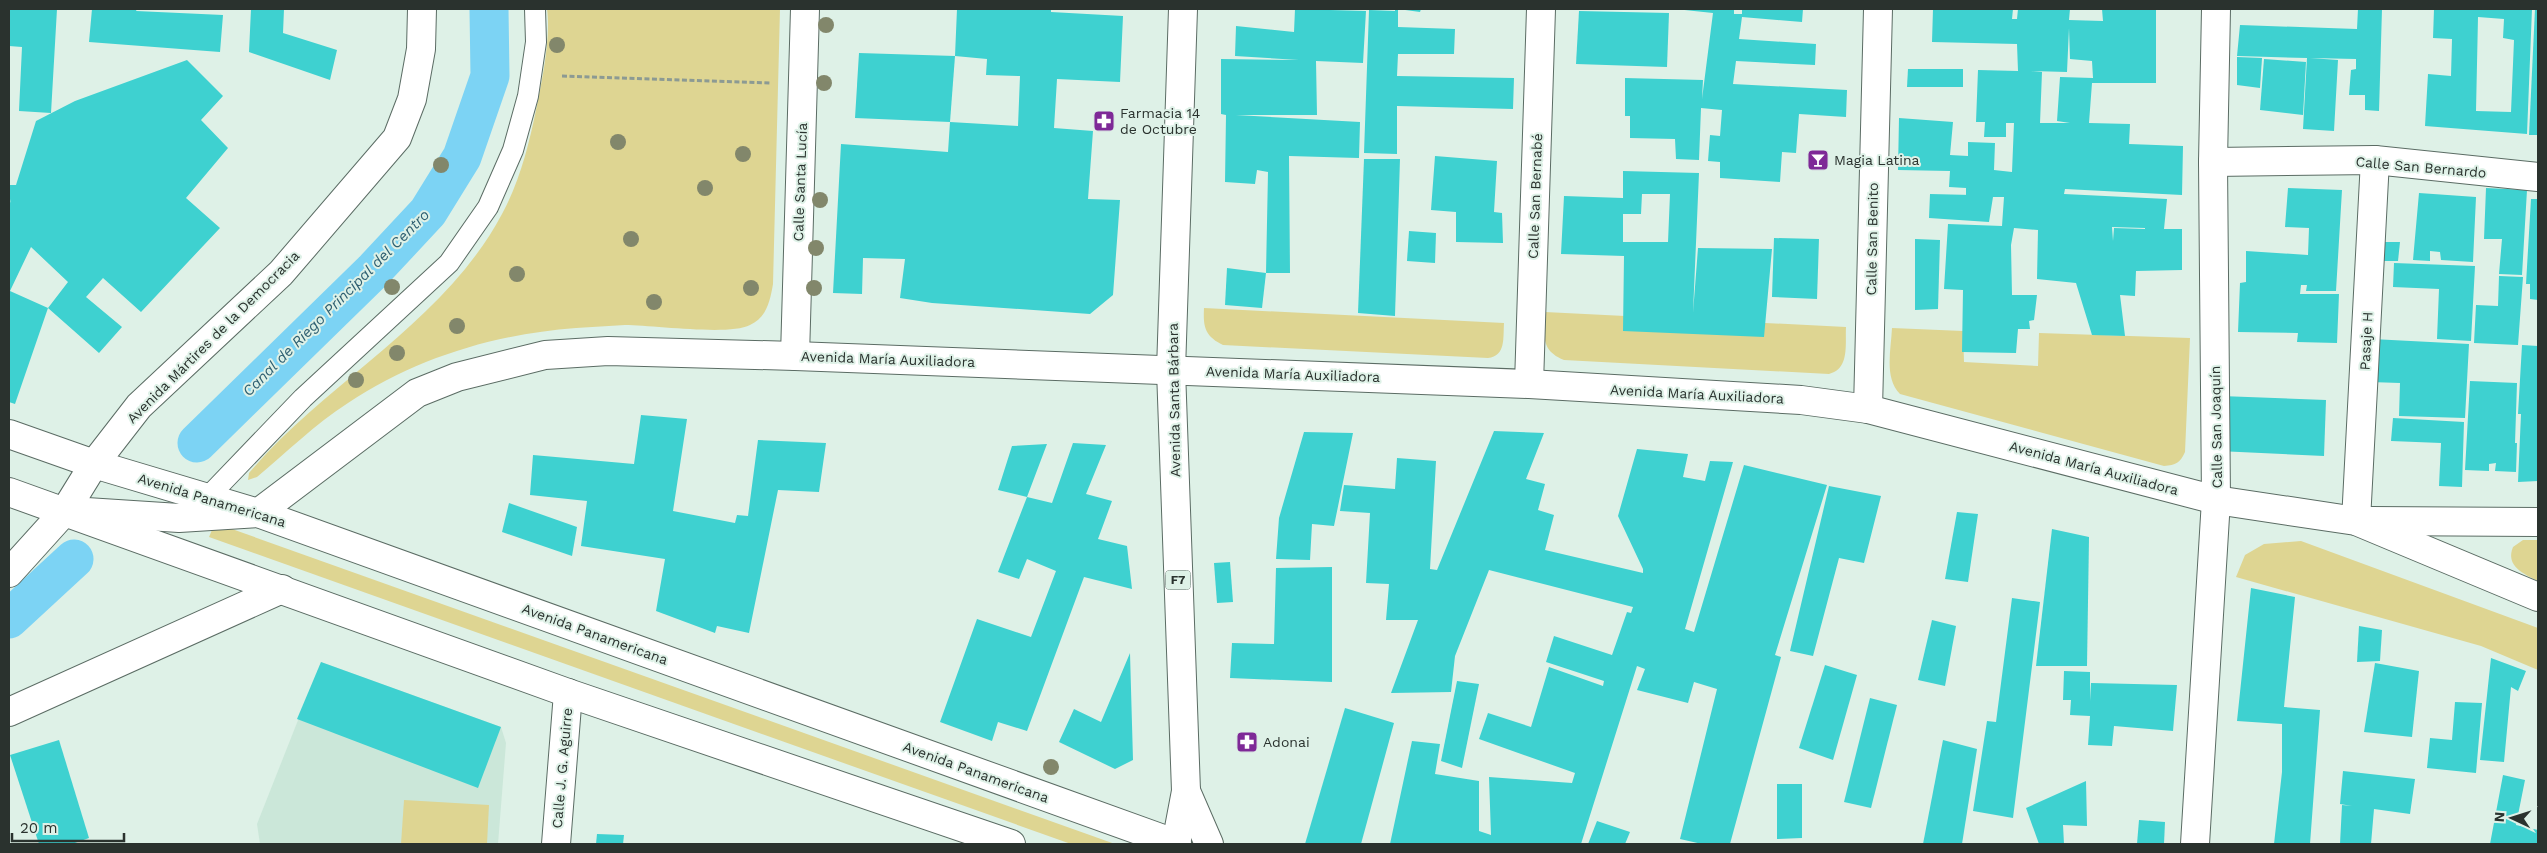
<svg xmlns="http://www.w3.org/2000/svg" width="2547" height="853" font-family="'Work Sans',sans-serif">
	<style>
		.built { fill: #cbe7d9 }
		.green { fill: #ded592 }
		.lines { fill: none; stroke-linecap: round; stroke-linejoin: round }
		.canal { stroke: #7cd3f4; stroke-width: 39 }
		.building { fill: #3ed1d0; fill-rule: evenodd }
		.service-casing { stroke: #5b6c64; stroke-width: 22 }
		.minor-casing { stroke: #5b6c64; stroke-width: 30 }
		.primary-casing { stroke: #5b6c64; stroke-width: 30 }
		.trunk-casing { stroke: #5b6c64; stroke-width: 30 }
		.path { stroke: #8c9a93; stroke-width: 3; stroke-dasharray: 5 2.5; stroke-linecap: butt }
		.service { stroke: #fff; stroke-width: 20 }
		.minor { stroke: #fff; stroke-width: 28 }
		.primary { stroke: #fff; stroke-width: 28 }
		.trunk { stroke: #fff; stroke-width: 28 }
		.tree { fill: #82876b }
		.labels { text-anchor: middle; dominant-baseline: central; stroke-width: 4; stroke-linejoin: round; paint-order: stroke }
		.shield { fill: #def1e7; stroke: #606b66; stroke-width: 1 }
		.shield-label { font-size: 12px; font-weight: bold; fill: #2a322e }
		.poi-label { font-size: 14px; fill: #2a322e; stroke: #def1e7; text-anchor: start }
		.street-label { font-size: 14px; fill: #2a322e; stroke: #def1e7 }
		.water-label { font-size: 15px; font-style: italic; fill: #2e5f71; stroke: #def1e7 }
	</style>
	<rect width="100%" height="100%" fill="#def1e7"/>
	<polygon class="built" points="321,662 501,727 506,743 498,844 260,844 257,824"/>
	<g class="green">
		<path d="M547 9H780L773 284C770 301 767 317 750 325 729 336 653 325 625 325 609 326 592 327 576 328 495 334 416 358 348 403 315 424 286 453 257 477L248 480 249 473C327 381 444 323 502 214 519 183 529 145 536 110 542 81 551 38 547 9Z"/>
		<path d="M1204 308 1504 323C1503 338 1506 356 1488 358L1223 345C1205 336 1203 327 1204 308Z"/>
		<path d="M1545 312 1846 327C1845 344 1850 369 1829 374L1564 360C1540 350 1544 335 1545 312Z"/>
		<path d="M1892 328 1963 331 1964 362 2038 366 2039 333 2190 338 2185 452C2180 463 2176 465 2164 466L1900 394C1884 378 1891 350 1892 328Z"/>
		<polygon points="215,523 1115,844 1071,844 209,537"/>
		<path d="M2523 540H2538V581C2524 574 2505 566 2513 547Z"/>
		<polygon points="2301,541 2538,628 2538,670 2481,646 2236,577 2245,555 2264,544"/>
		<polygon points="404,800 489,805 487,844 401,844"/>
	</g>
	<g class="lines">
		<g class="canal">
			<polyline points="197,443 373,271 428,212 462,157 490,76 489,9"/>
			<polyline points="9,619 74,559"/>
		</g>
	</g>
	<g class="building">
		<polygon points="9,9 57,9 51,113 19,111 22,47 9,46"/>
		<polygon points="92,9 137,9 136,11 223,15 220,52 89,42"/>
		<polygon points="251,9 284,9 283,33 337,50 330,80 249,52"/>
		<polygon points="957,9 1051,9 1051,12 1123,16 1120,82 1057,79 1054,128 1093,131 1088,199 1120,200 1113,295 1090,314 932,303 900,298 905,259 863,258 862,294 833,293 841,144 948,152 950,122 1018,126 1020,76 986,75 987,59 955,56"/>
		<polygon points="1295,9 1366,11 1363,63 1316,61 1317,115 1236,115 1360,122 1359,158 1289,156 1290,273 1266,273 1268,172 1257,170 1255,184 1225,182 1226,115 1221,114 1221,59 1299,60 1235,56 1236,26 1294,32"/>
		<polygon points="1395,9 1398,9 1398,27 1455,29 1454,54 1398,54 1397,76 1514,78 1513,109 1397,106 1397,154 1364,153 1369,10 1395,11"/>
		<polygon points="1398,9 1421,9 1420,12"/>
		<polygon points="1675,9 1734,9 1734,14 1742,14 1742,9 1803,9 1802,22 1742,17 1739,39 1816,44 1815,65 1736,61 1733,84 1847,90 1846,117 1799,114 1796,153 1782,152 1780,182 1720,178 1720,162 1708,161 1710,135 1720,136 1722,110 1701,108 1699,160 1676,159 1675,139 1630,138 1630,116 1625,116 1625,78 1703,80 1702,99 1713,13"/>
		<path d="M1933 9H2013L2012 19H2025H2017L2018 9H2070L2069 20 2103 21 2102 9H2156V83H2092L2089 123 2130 124 2129 144 2183 146 2182 195 2065 189 2064 194 2167 199 2164 229H2182V270L2136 271 2135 296 2120 295 2125 336 2092 335 2076 283 2037 279 2038 230 2014 228 2011 245 2012 295H2037L2034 320 2029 321 2030 329H2018L2016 353 1962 352 1963 290 1944 289 1948 224 2002 226 2004 197H1993L1989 222 1929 218 1930 194 1972 195H1966V188L1949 187 1950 171 1898 170 1899 118 1953 122 1950 155 1968 156V142L1995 143 1994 170 2012 172 2014 123H2006V137H1984L1985 122H1976L1978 70 2018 71 2017 44 1932 42ZM2069 28 2070 59 2092 61 2093 78 2060 77 2057 121 2070 123H2040L2042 72 2031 71 2067 72ZM2112 227 2145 228V229L2114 228 2113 241Z"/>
		<polygon points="2358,9 2382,9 2379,111 2365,110 2365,95 2349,95 2351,70 2356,69 2356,59 2310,58 2338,60 2334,131 2303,129 2307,58 2237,56 2240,25 2357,29"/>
		<path d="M2434 9H2532L2527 134 2425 126 2428 74 2451 76 2452 39 2433 38ZM2478 17 2504 19 2503 38 2514 40 2511 112 2476 111Z"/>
		<polygon points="2535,9 2538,9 2538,135 2529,135"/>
		<polygon points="1579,11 1669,13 1667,67 1576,64"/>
		<polygon points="859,53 955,56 950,122 855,118"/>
		<polygon points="2237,57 2262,58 2260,88 2237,85"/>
		<polygon points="2264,59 2306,62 2303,115 2260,110"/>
		<polygon points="187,60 223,96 201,120 228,148 186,198 220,228 141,312 103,278 86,297 122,327 99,353 48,308 68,282 31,247 10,291 48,308 15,404 9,402 9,207 11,199 9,204 9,185 16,185 36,121 75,101"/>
		<polygon points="1908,69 1963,69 1963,87 1907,87"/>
		<polygon points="1435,156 1497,161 1494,212 1502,213 1503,243 1456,242 1456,212 1431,210"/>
		<polygon points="1364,159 1400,159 1395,316 1358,313"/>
		<path d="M1623 171 1699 173 1693 313 1698 248 1772 249 1764 337 1623 331 1624 256 1561 254 1564 196 1623 198ZM1642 194H1670L1668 242H1623V214H1641Z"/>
		<polygon points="2288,188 2342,190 2336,291 2306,291 2307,285 2301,285 2300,294 2339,294 2337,343 2297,342 2298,333 2238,332 2240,283 2246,282 2246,251 2308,255 2309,228 2285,227"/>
		<polygon points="2486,188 2527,190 2522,275 2499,274 2502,239 2484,239"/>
		<polygon points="2419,193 2476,197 2473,262 2441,260 2440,252 2430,251 2430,261 2413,260"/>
		<polygon points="2531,199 2538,199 2538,300 2530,299 2530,284 2526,284"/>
		<polygon points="1409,231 1436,233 1435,263 1407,261"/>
		<polygon points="1774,238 1819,239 1817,299 1772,297"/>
		<polygon points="1915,239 1940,240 1938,309 1915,310"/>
		<polygon points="2372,242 2400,242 2398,261 2372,261"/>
		<polygon points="2394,263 2475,266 2471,341 2437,339 2439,289 2393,287"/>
		<polygon points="1227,268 1266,273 1262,308 1225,305"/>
		<polygon points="2499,276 2523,277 2518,345 2474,343 2476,305 2498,306"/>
		<polygon points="2372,339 2469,344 2465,418 2399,416 2400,383 2370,382"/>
		<polygon points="2522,345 2538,346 2538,481 2518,482 2521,414 2518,414"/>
		<polygon points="2470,381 2517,383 2515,443 2517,443 2516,472 2495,471 2496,463 2489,464 2489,471 2465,470"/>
		<polygon points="2221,396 2326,400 2324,456 2218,451"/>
		<polygon points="641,415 687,419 673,511 735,523 737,515 748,516 758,440 826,443 819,492 778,490 749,633 717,626 715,633 656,611 665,559 581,546 587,501 530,495 533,455 634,464"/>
		<polygon points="2393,418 2464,422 2462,487 2439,486 2441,443 2391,441"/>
		<polygon points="1494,431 1544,433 1526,479 1545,484 1538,510 1554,515 1545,550 1643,573 1643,569 1618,516 1637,449 1688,454 1683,477 1705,481 1710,461 1733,462 1685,629 1694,632 1744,465 1827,485 1775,655 1781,657 1730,844 1702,844 1680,839 1717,689 1694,682 1688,703 1637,690 1645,669 1637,666 1581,844 1390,844 1412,741 1440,744 1435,774 1479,781 1479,831 1491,835 1489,777 1572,783 1575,773 1479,739 1488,713 1531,727 1549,667 1603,686 1604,681 1546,662 1554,636 1612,655 1627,612 1631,613 1633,607 1489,570 1455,656 1451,692 1391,693 1418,620 1386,620 1389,584 1366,583 1370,513 1340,511 1344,485 1395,489 1397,458 1436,461 1430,569 1437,570"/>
		<polygon points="1304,432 1353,433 1334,526 1312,524 1310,560 1276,559 1279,518"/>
		<polygon points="1073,443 1106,445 1086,494 1112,501 1098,539 1127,546 1132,589 1084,577 1027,731 998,722 992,741 940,722 977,619 1031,637 1056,571 1027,559 1019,579 998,572 1027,497 998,490 1012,446 1047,444 1027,497 1052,503"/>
		<polygon points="1829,486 1881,496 1864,563 1839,558 1813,656 1790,651"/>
		<polygon points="509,503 577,527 572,556 502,532"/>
		<polygon points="1957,512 1978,514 1968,582 1945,579"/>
		<polygon points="2052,529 2089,537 2087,666 2036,666"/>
		<polygon points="1230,562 1233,602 1217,603 1214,563"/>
		<polygon points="1332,567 1332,682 1230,678 1232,643 1274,644 1276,568"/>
		<polygon points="2251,588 2295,597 2284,707 2320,710 2310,844 2274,844 2282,772 2282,724 2237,721"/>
		<polygon points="2012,598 2040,602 2013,818 1973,811 1987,721 1996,722"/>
		<polygon points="1932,620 1956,626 1945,686 1918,680"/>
		<polygon points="2359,626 2382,630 2380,661 2357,662"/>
		<polygon points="1130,653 1133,760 1115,769 1059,742 1074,709 1101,722"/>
		<polygon points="2491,658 2526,671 2518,691 2511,687 2504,762 2480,760"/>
		<polygon points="321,662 501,727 478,788 297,719"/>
		<polygon points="2375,663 2419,671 2412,737 2364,732"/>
		<polygon points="1825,665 1857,675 1833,760 1799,748"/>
		<polygon points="2064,671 2090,672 2090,701 2091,683 2177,685 2173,731 2114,726 2112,746 2088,745 2090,716 2070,715 2071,700 2063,700"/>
		<polygon points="1457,681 1479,684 1462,768 1441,761"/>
		<polygon points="1870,698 1897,705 1871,808 1844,802"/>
		<polygon points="2455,702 2482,703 2476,773 2427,768 2430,738 2452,740"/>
		<polygon points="1345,708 1394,723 1361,844 1305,844"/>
		<polygon points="59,740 89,838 72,844 39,844 10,755"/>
		<polygon points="1943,740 1977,749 1962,844 1923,844"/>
		<polygon points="2343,771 2415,779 2410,814 2374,809 2371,844 2340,844 2342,805 2352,806 2340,804"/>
		<polygon points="2503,775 2525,780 2516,825 2538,830 2538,844 2490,844"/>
		<polygon points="2086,781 2087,826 2063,825 2064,844 2039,844 2026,808"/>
		<polygon points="1777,784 1802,784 1802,838 1777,839"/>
		<polygon points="2139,820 2165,822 2164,844 2137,844"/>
		<polygon points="1597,821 1630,832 1625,844 1588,844"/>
		<polygon points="597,834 624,835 623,844 596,844"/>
	</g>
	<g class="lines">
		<g class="service-casing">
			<polyline id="service" points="207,498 303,398 449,263 488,207 513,150 528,96 536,42 535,9"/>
		</g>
		<g class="minor-casing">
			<g id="minor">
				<polyline points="2213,162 2375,160 2538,177"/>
				<polyline points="795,356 805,9"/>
				<polyline points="1529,384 1541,9"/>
				<polyline points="1868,409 1878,9"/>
				<polyline points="71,511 179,518 258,513 417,393 457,377 545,355 608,351 795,356 1529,384 1801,400 1868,409 2216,500 2356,521 2538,597"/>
				<polyline points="2356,521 2375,160"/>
				<polyline points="2370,521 2538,522"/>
				<polyline points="9,573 65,511 94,464 139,406 281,273 397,138 412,99 421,49 422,9"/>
				<polyline points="9,712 282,589"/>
				<polyline points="556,844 568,693"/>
				<polyline points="2195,844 2216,500 2213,162 2216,9"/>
			</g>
		</g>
		<g class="primary-casing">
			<g id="primary">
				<polyline points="9,434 94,464 258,513 1177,844"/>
				<polyline points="9,492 568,693 1011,844"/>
			</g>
		</g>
		<g class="trunk-casing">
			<g id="trunk">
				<polyline points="1186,791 1209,844"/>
				<polyline points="1176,844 1186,791 1171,370 1183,9"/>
			</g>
		</g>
		<polyline class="path" points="562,76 770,83"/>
		<use href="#service" class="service"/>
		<use href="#minor" class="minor"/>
		<use href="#primary" class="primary"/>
		<use href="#trunk" class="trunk"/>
	</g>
	<g class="tree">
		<circle cx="826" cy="25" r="8"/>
		<circle cx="557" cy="45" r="8"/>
		<circle cx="824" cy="83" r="8"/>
		<circle cx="618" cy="142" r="8"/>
		<circle cx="743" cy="154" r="8"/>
		<circle cx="441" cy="165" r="8"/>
		<circle cx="705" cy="188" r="8"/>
		<circle cx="820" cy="200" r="8"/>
		<circle cx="631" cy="239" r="8"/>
		<circle cx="816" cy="248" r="8"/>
		<circle cx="517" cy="274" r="8"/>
		<circle cx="392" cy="287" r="8"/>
		<circle cx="751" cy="288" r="8"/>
		<circle cx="814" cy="288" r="8"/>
		<circle cx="654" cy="302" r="8"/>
		<circle cx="457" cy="326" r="8"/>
		<circle cx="397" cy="353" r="8"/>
		<circle cx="356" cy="380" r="8"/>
		<circle cx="1051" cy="767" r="8"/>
	</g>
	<defs>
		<g id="pharmacy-square" transform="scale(1.125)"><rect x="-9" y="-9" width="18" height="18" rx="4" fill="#7e2997" stroke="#def1e7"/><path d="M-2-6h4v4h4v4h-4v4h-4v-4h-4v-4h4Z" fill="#fff"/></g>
		<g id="bar-square" transform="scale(1.125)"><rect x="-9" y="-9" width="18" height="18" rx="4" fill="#7e2997" stroke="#def1e7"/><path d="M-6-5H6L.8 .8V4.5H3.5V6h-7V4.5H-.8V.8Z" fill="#fff"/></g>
	</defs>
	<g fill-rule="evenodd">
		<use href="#pharmacy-square" x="1104" y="121"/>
		<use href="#bar-square" x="1818" y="160"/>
		<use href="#pharmacy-square" x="1247" y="742"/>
	</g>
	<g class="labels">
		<rect class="shield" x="1165.5" y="570.5" width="25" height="19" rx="4"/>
		<g class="shield-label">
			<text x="1178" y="580">F7</text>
		</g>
		<g class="poi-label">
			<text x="1120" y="113">Farmacia 14<tspan x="1120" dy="16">de Octubre</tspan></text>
			<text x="1834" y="160">Magia Latina</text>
			<text x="1263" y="742">Adonai</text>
		</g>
		<g class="street-label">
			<text transform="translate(2421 167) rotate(5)">Calle San Bernardo</text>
			<text transform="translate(800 182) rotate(-88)">Calle Santa Lucía</text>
			<text transform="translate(1535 196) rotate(-88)">Calle San Bernabé</text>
			<text transform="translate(1872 239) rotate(-89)">Calle San Benito</text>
			<text transform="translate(213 337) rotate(-45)">Avenida Mártires de la Democracia</text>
			<text transform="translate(2366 341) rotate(-87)">Pasaje H</text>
			<text transform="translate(888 359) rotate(2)">Avenida María Auxiliadora</text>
			<text transform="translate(1293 374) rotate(2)">Avenida María Auxiliadora</text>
			<text transform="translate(1697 394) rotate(3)">Avenida María Auxiliadora</text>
			<text transform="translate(1174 400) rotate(-91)">Avenida Santa Bárbara</text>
			<text transform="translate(2216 427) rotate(-91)">Calle San Joaquín</text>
			<text transform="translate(2094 468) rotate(15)">Avenida María Auxiliadora</text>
			<text transform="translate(212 500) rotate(17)">Avenida Panamericana</text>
			<text transform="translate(595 634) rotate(20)">Avenida Panamericana</text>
			<text transform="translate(562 768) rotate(-85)">Calle J. G. Aguirre</text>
			<text transform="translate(976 772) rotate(20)">Avenida Panamericana</text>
		</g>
		<g class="water-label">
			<text transform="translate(336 303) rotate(-45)">Canal de Riego Principal del Centro</text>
		</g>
	</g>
	<rect width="2547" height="853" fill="none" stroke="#2a322e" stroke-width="20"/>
	<g transform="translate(2512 818) rotate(274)" stroke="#def1e7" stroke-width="4" paint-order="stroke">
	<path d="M0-4L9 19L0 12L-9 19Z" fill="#2a322e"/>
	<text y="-8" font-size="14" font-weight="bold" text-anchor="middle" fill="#2a322e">N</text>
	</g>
	<path d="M12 833v8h112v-8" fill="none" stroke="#2a322e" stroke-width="2.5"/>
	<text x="20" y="833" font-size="15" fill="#2a322e" stroke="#def1e7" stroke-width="4" paint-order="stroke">20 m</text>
</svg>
